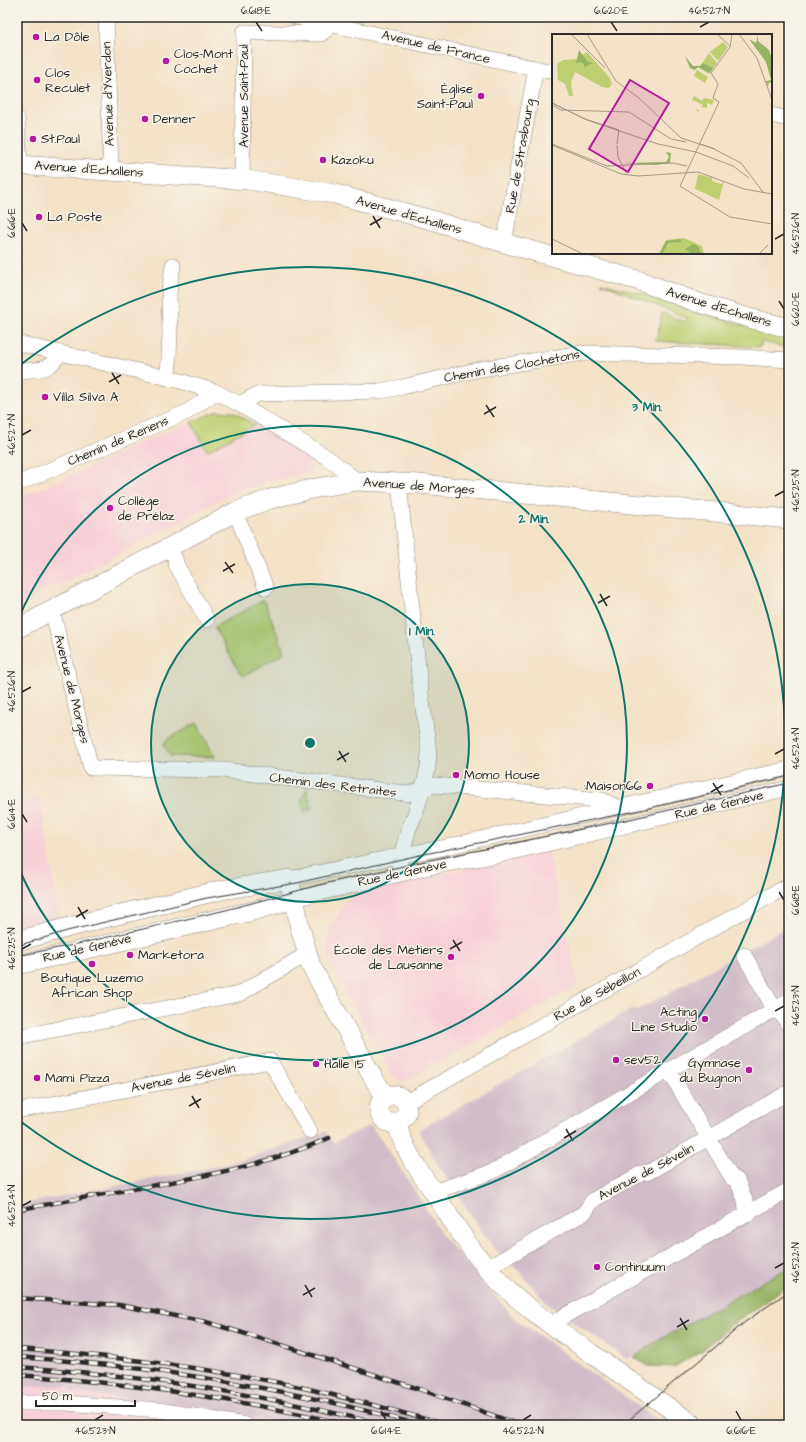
<svg xmlns="http://www.w3.org/2000/svg" width="806" height="1442" font-family="'Architects Daughter',sans-serif">
	<style>
		.built { fill: #f6cfd7 }
		.industrial { fill: #d1bdc9 }
		.green { fill: #becf71; stroke: #747d4e }
		.forest { fill: #96b263; stroke: #606e47 }
		.lines { fill: none; stroke-linecap: round; stroke-linejoin: round }
		.minor-casing { stroke: #90867a; stroke-width: 16 }
		.major-casing { stroke: #90867a; stroke-width: 20 }
		.minor { stroke: #fff; stroke-width: 15 }
		.major { stroke: #fff; stroke-width: 19 }
		.tram { stroke: #2b2b2b; stroke-width: 1 }
		.rail-casing { stroke: #2b2b2b; stroke-width: 4.5 }
		.rail { stroke: #f7f3e8; stroke-width: 3; stroke-dasharray: 9; stroke-linecap: butt }
		.ticks { fill: none; stroke: #2b2b2b; stroke-width: 1.5 }
		.ring { fill: none; stroke: #0f766e; stroke-width: 2 }
		.poi-dot { fill: #b5179e; stroke: #f7f3e8; stroke-width: 1.5 }
		.labels { text-anchor: middle; dominant-baseline: central; stroke-width: 3; stroke-linejoin: round; paint-order: stroke }
		.poi-label { font-size: 13px; fill: #2b2b2b; stroke: #f7f3e8; text-anchor: start }
		.street-label { font-size: 13px; fill: #2b2b2b; stroke: #f7f3e8 }
		.inset-road { fill: none; stroke: #a49989; stroke-width: 1 }
		.view { fill: #b5179e; fill-opacity: 0.15; stroke: #b5179e; stroke-width: 2 }
		.inset-edge { fill: none; stroke: #2b2b2b; stroke-width: 2 }
		.centre { fill: #0f766e; stroke: #f7f3e8; stroke-width: 2 }
		.ring-label { font-size: 12px; text-anchor: middle; font-weight: bold; fill: #0f766e; stroke: #f7f3e8; stroke-width: 3; stroke-linejoin: round; paint-order: stroke }
		.neatline { fill: none; stroke: #2b2b2b; stroke-width: 1.5 }
		.ticks-label { font-size: 10px; text-anchor: middle; fill: #2b2b2b }
	</style>
	<rect width="100%" height="100%" fill="#f7f3e8"/>
	<filter id="ink" filterUnits="userSpaceOnUse"><feTurbulence type="fractalNoise" baseFrequency=".025" numOctaves="2"/><feDisplacementMap in="SourceGraphic" scale="8" xChannelSelector="R" yChannelSelector="G"/><feConvolveMatrix kernelMatrix="1 2 1 2 8 2 1 2 1" color-interpolation-filters="sRGB"/></filter>
	<filter id="wash" filterUnits="userSpaceOnUse"><feTurbulence type="fractalNoise" baseFrequency=".012" numOctaves="4" result="noise"/><feDisplacementMap in="SourceGraphic" scale="16" xChannelSelector="R" yChannelSelector="G"/><feGaussianBlur stdDeviation="0.9" result="paint"/><feColorMatrix in="noise" values="0 0 0 0 0 0 0 0 0 0 0 0 0 0 0 0 0 1.4 0 .05"/><feComposite in="paint" operator="in"/></filter>
	<g filter="url(#wash)">
		<rect width="100%" height="100%" fill="#f4e2c8"/>
		<g class="built">
			<polygon points="217,411 233,412 314,461 310,471 269,481 233,493 66,582 49,587 17,606 17,499 93,466 151,438"/>
			<polygon points="41,798 60,927 17,935 17,802"/>
			<polygon points="548,850 578,985 404,1082 394,1077 331,968 327,947 330,928 346,901 360,893"/>
			<polygon points="17,1386 69,1386 72,1392 203,1407 294,1425 17,1425"/>
		</g>
		<g class="industrial">
			<polygon points="789,926 789,1267 627,1359 547,1304 521,1273 492,1246 440,1168 418,1130 634,1008 636,1011"/>
			<polygon points="371,1125 411,1184 442,1235 513,1317 665,1425 294,1425 203,1407 71,1392 69,1386 17,1386 17,1205 233,1163 326,1131 333,1143"/>
		</g>
		<g class="green">
			<path d="M601 283C664 298 725 323 789 337V348L762 342 760 347 656 341 662 313 685 322 687 318Z"/>
			<polygon points="217,411 233,412 255,425 207,451 191,422"/>
			<polygon points="264,600 279,638 284,653 243,676 240,673 214,627"/>
			<polygon points="197,723 215,757 170,756 164,745 166,740"/>
			<polygon points="307,789 312,809 304,811 301,801"/>
		</g>
		<polygon class="forest" points="789,1267 789,1285 731,1325 703,1350 674,1367 647,1366 634,1357 657,1341"/>
	</g>
	<g filter="url(#ink)">
		<g class="lines">
			<g class="minor-casing">
				<g id="minor">
					<polyline points="106,17 111,171"/>
					<polyline points="296,17 553,72"/>
					<polyline points="771,115 789,119"/>
					<polyline points="17,118 20,165"/>
					<polyline points="242,179 244,32 321,34 333,24"/>
					<polyline points="504,243 536,68"/>
					<polyline points="17,343 177,380 216,392 239,404 328,458 357,481"/>
					<path d="M17 371C38 369 48 373 60 353"/>
					<polyline points="168,378 170,333 169,292 173,265"/>
					<polyline points="239,404 254,396 260,394 380,391 402,387 481,369 583,353 742,357 789,360"/>
					<polyline points="399,483 420,686 429,752 428,767 423,788 415,814 408,831 399,864"/>
					<polyline points="17,484 187,412 216,392"/>
					<polyline points="240,524 266,588"/>
					<polyline points="175,558 176,564 207,620"/>
					<polyline points="52,610 91,768 223,770 403,793 408,794 435,785 602,800 620,808"/>
					<polyline points="289,879 402,855 437,849 789,769"/>
					<polyline points="294,899 434,866 499,855 789,788"/>
					<polyline points="744,955 775,1010 783,1016 789,1026"/>
					<polyline points="17,1037 239,994 307,954"/>
					<polyline points="669,1071 732,1178 737,1180 745,1200 746,1208 749,1213"/>
					<polyline points="405,1103 789,885"/>
					<polyline points="17,1111 270,1061 310,1131"/>
					<polyline points="433,1192 492,1172 789,1001"/>
					<polyline points="487,1268 584,1213 593,1200 642,1173 649,1172 789,1092"/>
					<polyline points="550,1324 789,1190"/>
					<polyline points="17,1403 65,1403 159,1410 245,1425"/>
				</g>
			</g>
			<g class="major-casing">
				<g id="major">
					<polyline points="17,165 248,180 335,194 435,221 504,243 637,280 699,303 749,318 789,328"/>
					<polyline points="17,629 235,512 270,499 316,488 357,481 420,484 789,519"/>
					<polyline points="17,941 96,920 192,897 222,890 289,879 297,912 299,924 311,966 375,1081 386,1097"/>
					<polyline points="17,965 253,911 294,899"/>
					<circle cx="393" cy="1109" r="14"/>
					<path d="M397 1122C400 1144 420 1173 433 1191 452 1220 469 1249 493 1275 522 1306 557 1329 592 1354 626 1378 660 1402 694 1425"/>
				</g>
			</g>
			<use href="#minor" class="minor"/>
			<use href="#major" class="major"/>
			<g class="tram">
				<polyline points="17,946 67,931 207,898 297,883 415,856 631,812 789,776"/>
				<polyline points="17,956 73,945 226,910 319,885 421,862 621,821 789,783"/>
				<polyline points="623,1425 745,1322 789,1291"/>
			</g>
			<g class="rail-casing">
				<g id="rail">
					<path d="M17 1210C58 1202 99 1195 139 1188 206 1176 267 1165 329 1138"/>
					<polyline points="17,1298 119,1305 206,1322 253,1336 419,1389 520,1425"/>
					<path d="M17 1349C115 1356 213 1368 309 1389 355 1400 401 1412 447 1425"/>
					<path d="M17 1357C153 1366 288 1388 420 1425"/>
					<path d="M17 1367C141 1375 263 1394 384 1425"/>
					<path d="M17 1375C131 1383 239 1399 350 1425"/>
				</g>
			</g>
			<use href="#rail" class="rail"/>
		</g>
	</g>
	<path class="ticks" d="M256 22 262 31M611 22 617 31M700 27 709 22M373 216 380 228M22 223 27 231M370 225 382 218M775 239 784 234M779 301 784 309M112 373 119 384M109 382 121 375M486 405 494 417M484 414 496 407M22 435 31 430M775 496 784 491M225 562 233 573M223 571 235 564M600 594 607 606M598 603 610 596M22 692 31 687M339 751 346 762M775 754 784 749M337 760 349 753M713 783 721 795M711 792 723 785M22 814 27 822M779 892 784 900M78 907 85 919M76 917 88 910M453 940 460 951M22 949 31 944M450 949 462 942M775 1011 784 1006M192 1096 199 1108M189 1106 201 1099M566 1129 573 1141M564 1138 576 1131M22 1206 31 1201M775 1268 784 1263M305 1285 312 1297M303 1295 315 1288M680 1318 687 1330M677 1327 689 1320M381 1411 386 1420M736 1411 741 1420M95 1420 103 1415M523 1420 531 1415"/>
	<circle cx="310" cy="743" r="159" fill="#0f766e" fill-opacity=".12"/>
	<g class="ring">
		<circle cx="310" cy="743" r="159"/>
		<path d="M17 622A317 317 0 1 1 17 864"/>
		<path d="M20 365A476 476 0 1 1 20 1121"/>
	</g>
	<g class="poi-dot">
		<circle cx="36" cy="37" r="4"/>
		<circle cx="166" cy="61" r="4"/>
		<circle cx="37" cy="80" r="4"/>
		<circle cx="481" cy="96" r="4"/>
		<circle cx="145" cy="119" r="4"/>
		<circle cx="33" cy="139" r="4"/>
		<circle cx="323" cy="160" r="4"/>
		<circle cx="39" cy="217" r="4"/>
		<circle cx="45" cy="397" r="4"/>
		<circle cx="110" cy="508" r="4"/>
		<circle cx="456" cy="775" r="4"/>
		<circle cx="650" cy="786" r="4"/>
		<circle cx="130" cy="955" r="4"/>
		<circle cx="451" cy="957" r="4"/>
		<circle cx="92" cy="964" r="4"/>
		<circle cx="705" cy="1019" r="4"/>
		<circle cx="616" cy="1060" r="4"/>
		<circle cx="316" cy="1064" r="4"/>
		<circle cx="749" cy="1070" r="4"/>
		<circle cx="37" cy="1078" r="4"/>
		<circle cx="597" cy="1267" r="4"/>
	</g>
	<g class="labels">
		<g class="poi-label">
			<text x="44" y="37">La Dôle</text>
			<text x="174" y="54">Clos-Mont<tspan x="174" dy="15">Cochet</tspan></text>
			<text x="45" y="73">Clos<tspan x="45" dy="15">Reculet</tspan></text>
			<text x="473" y="89" text-anchor="end">Église<tspan x="473" dy="15">Saint-Paul</tspan></text>
			<text x="153" y="119">Denner</text>
			<text x="41" y="139">St.Paul</text>
			<text x="331" y="160">Kazoku</text>
			<text x="47" y="217">La Poste</text>
			<text x="53" y="397">Villa Silva A</text>
			<text x="118" y="501">Collège<tspan x="118" dy="15">de Prélaz</tspan></text>
			<text x="464" y="775">Momo House</text>
			<text x="642" y="786" text-anchor="end">:Maison66</text>
			<text x="443" y="950" text-anchor="end">École des Métiers<tspan x="443" dy="15">de Lausanne</tspan></text>
			<text x="138" y="955">Marketora</text>
			<text x="92" y="978" text-anchor="middle">Boutique Luzemo<tspan x="92" dy="15">African Shop</tspan></text>
			<text x="697" y="1012" text-anchor="end">Acting<tspan x="697" dy="15">Line Studio</tspan></text>
			<text x="624" y="1060">sev52</text>
			<text x="741" y="1063" text-anchor="end">Gymnase<tspan x="741" dy="15">du Bugnon</tspan></text>
			<text x="324" y="1064">Halle 15</text>
			<text x="45" y="1078">Mami Pizza</text>
			<text x="605" y="1267">Continuum</text>
		</g>
		<g class="street-label">
			<text transform="translate(436 47) rotate(13)">Avenue de France</text>
			<text transform="translate(108 94) rotate(-92)">Avenue d'Yverdon</text>
			<text transform="translate(244 96) rotate(-90)">Avenue Saint-Paul</text>
			<text transform="translate(520 156) rotate(-80)">Rue de Strasbourg</text>
			<text transform="translate(89 169) rotate(4)">Avenue d'Echallens</text>
			<text transform="translate(409 215) rotate(16)">Avenue d'Echallens</text>
			<text transform="translate(719 307) rotate(17)">Avenue d'Echallens</text>
			<text transform="translate(512 366) rotate(-10)">Chemin des Clochetons</text>
			<text transform="translate(118 441) rotate(-23)">Chemin de Renens</text>
			<text transform="translate(419 486) rotate(4)">Avenue de Morges</text>
			<text transform="translate(72 689) rotate(76)">Avenue de Morges</text>
			<text transform="translate(333 785) rotate(7)">Chemin des Retraites</text>
			<text transform="translate(719 805) rotate(-13)">Rue de Genève</text>
			<text transform="translate(402 873) rotate(-12)">Rue de Genève</text>
			<text transform="translate(87 948) rotate(-13)">Rue de Genève</text>
			<text transform="translate(597 994) rotate(-29)">Rue de Sébeillon</text>
			<text transform="translate(183 1078) rotate(-11)">Avenue de Sévelin</text>
			<text transform="translate(646 1172) rotate(-28)">Avenue de Sévelin</text>
		</g>
	</g>
	<g transform="translate(552 34)">
		<rect width="220" height="220" fill="#f4e2c8"/>
		<path d="M171 8 176 13 166 27 158 18ZM35 18 58 44 60 50 57 54 50 53 23 38 19 48 21 62H17L13 50 6 46 5 30 11 26 24 25ZM157 19 165 29 157 40 147 34ZM145 36 156 43 153 49 142 42ZM142 62 150 67 152 64 162 66 160 71 155 69V74L149 73 146 78 144 75 147 76 151 71 140 66ZM146 140 160 144V147L169 150 172 147 167 166 143 155ZM132 204 150 212 152 220 107 219 114 206Z" fill="#becf71"/>
		<path d="M206 1V7L217 16 219 22 220 50 217 48 216 53 214 47 219 46 214 28 197 5 204 9ZM27 16 35 27 41 29 33 33 30 28 24 29ZM133 22 141 32H148L151 29 161 34 158 39 146 33 143 36 138 34ZM114 118 119 119 118 129 104 131 70 129 114 128 117 123ZM129 205V208L116 209 110 220H108L114 207ZM141 210 146 212 149 220H140L133 215Z" fill="#96b263"/>
		<path class="inset-road" d="M19 0 53 34M35 0 64 47 87 64 129 104 163 115M165 0 178 12M180 0 178 13 159 39 166 50 161 64 167 68 128 152 178 183 220 190M187 0 205 24 220 66M0 69 33 85 67 96 65 110M0 69 35 86 106 110 144 118 181 132 197 144M0 71 11 77M9 76 77 78 119 105 134 108M0 110 55 132 121 129 135 132M148 110 163 115M0 111 69 140 86 142 146 138 192 155 220 160M65 111 66 123 75 141M162 115 189 129 211 158M0 205 31 220M207 220 216 211"/>
		<path class="view" d="M78 46 117 69 76 138 37 115Z"/>
		<rect width="220" height="220" class="inset-edge"/>
	</g>
	<circle cx="310" cy="743" r="6" class="centre"/>
	<g class="ring-label">
		<text x="647" y="411">3 Min.</text>
		<text x="534" y="523">2 Min.</text>
		<text x="422" y="635">1 Min.</text>
	</g>
	<rect width="806" height="1442" fill="none" stroke="#f7f3e8" stroke-width="44"/>
	<path d="M36 1400v6h99v-6" fill="none" stroke="#2b2b2b" stroke-width="2"/>
	<text x="42" y="1400" font-size="12" fill="#2b2b2b" stroke="#f7f3e8" stroke-width="3" paint-order="stroke">50 m</text>
	<rect x="22" y="22" width="762" height="1398" class="neatline"/>
	<g class="ticks-label">
		<text x="256" y="14">6.618°E</text>
		<text x="611" y="14">6.620°E</text>
		<text x="709" y="14">46.527°N</text>
		<text transform="translate(11 223) rotate(-90)" y="4">6.616°E</text>
		<text transform="translate(795 234) rotate(-90)" y="4">46.526°N</text>
		<text transform="translate(795 309) rotate(-90)" y="4">6.620°E</text>
		<text transform="translate(11 435) rotate(-90)" y="4">46.527°N</text>
		<text transform="translate(795 491) rotate(-90)" y="4">46.525°N</text>
		<text transform="translate(11 692) rotate(-90)" y="4">46.526°N</text>
		<text transform="translate(795 749) rotate(-90)" y="4">46.524°N</text>
		<text transform="translate(11 814) rotate(-90)" y="4">6.614°E</text>
		<text transform="translate(795 900) rotate(-90)" y="4">6.618°E</text>
		<text transform="translate(11 949) rotate(-90)" y="4">46.525°N</text>
		<text transform="translate(795 1006) rotate(-90)" y="4">46.523°N</text>
		<text transform="translate(11 1206) rotate(-90)" y="4">46.524°N</text>
		<text transform="translate(795 1263) rotate(-90)" y="4">46.522°N</text>
		<text x="95" y="1434">46.523°N</text>
		<text x="386" y="1434">6.614°E</text>
		<text x="523" y="1434">46.522°N</text>
		<text x="741" y="1434">6.616°E</text>
	</g>
</svg>
